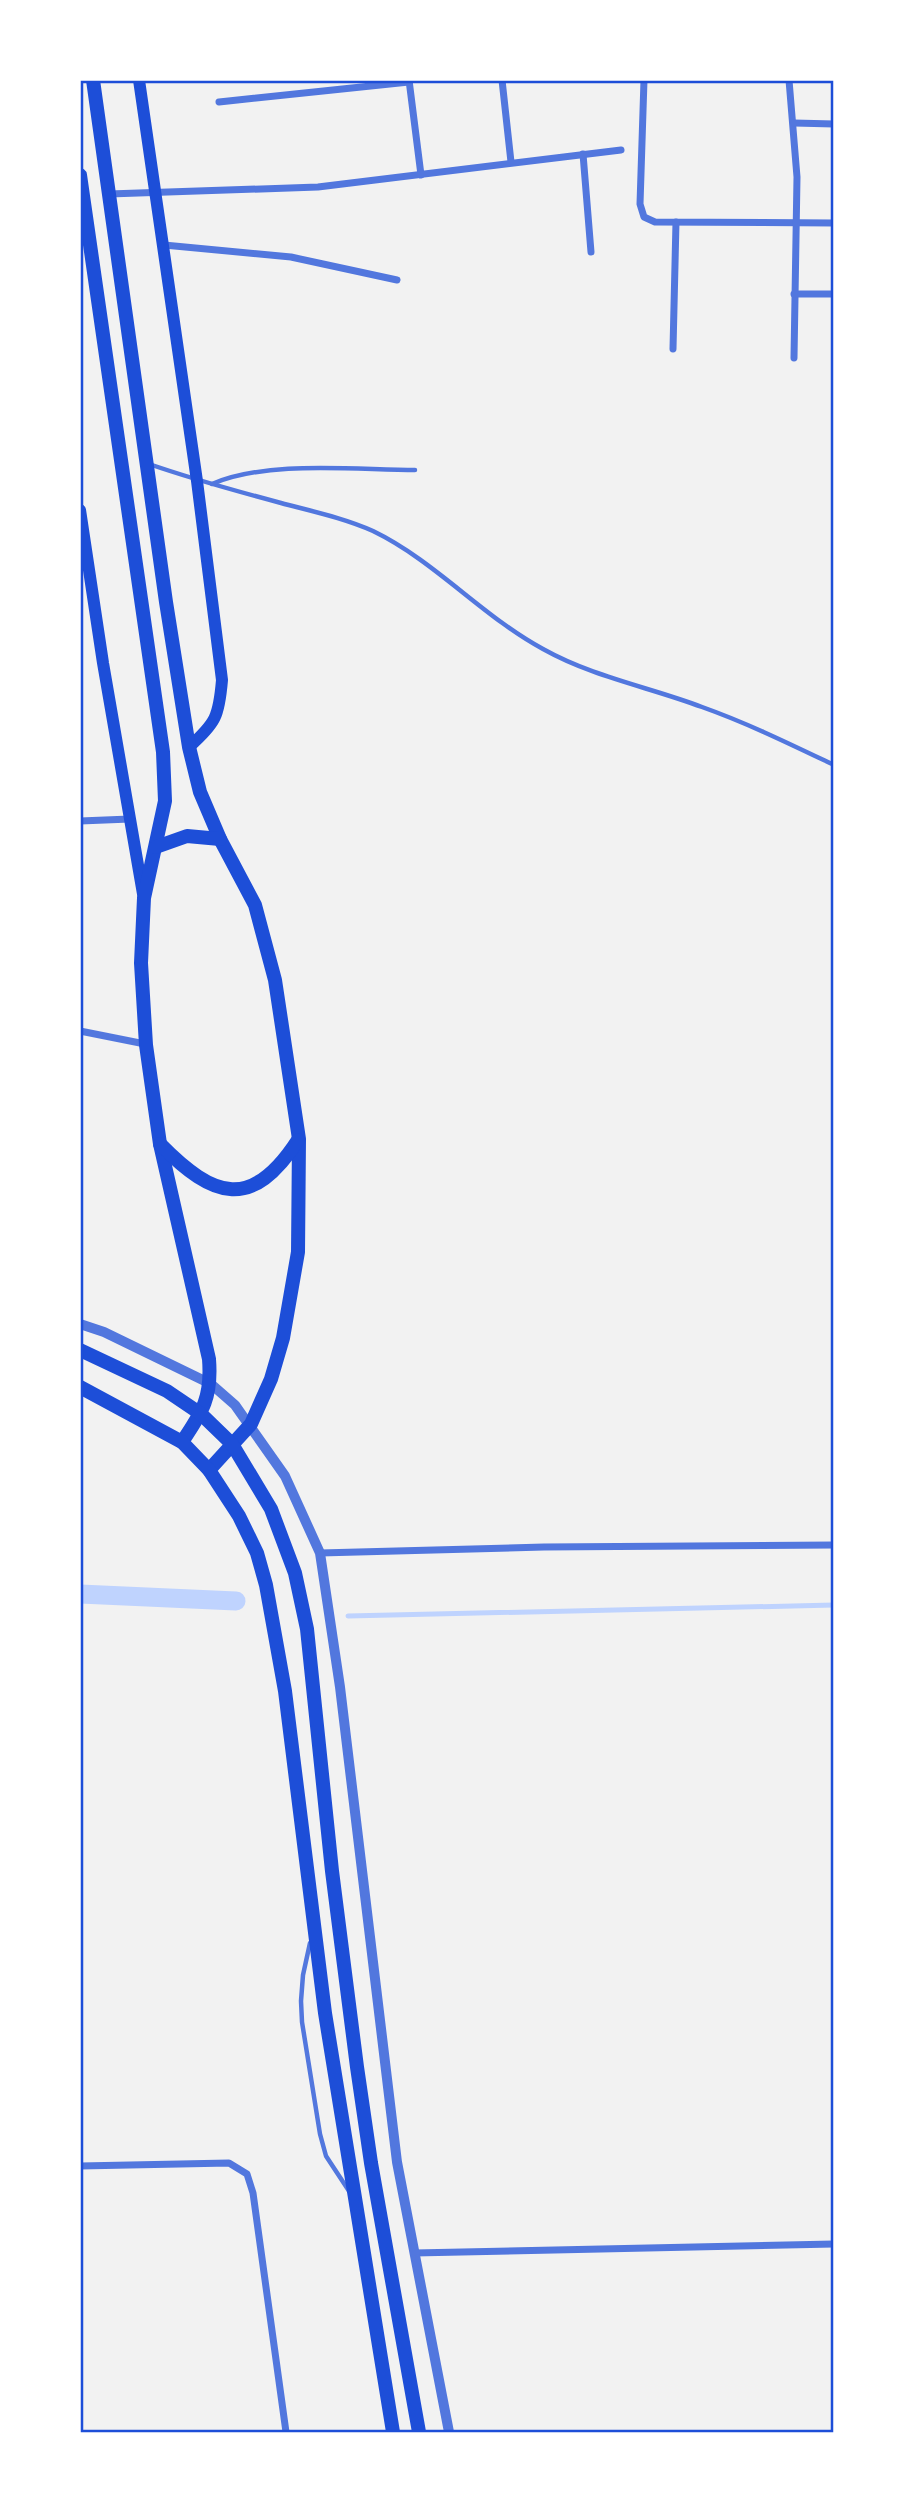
<svg xmlns="http://www.w3.org/2000/svg" width="914" height="2513" font-family="'Titillium Web',sans-serif">
	<style>
		.lines { fill: none; stroke-linecap: round; stroke-linejoin: round }
		.stream { stroke: #bfd3fe; stroke-width: 5 }
		.canal { stroke: #bfd3fe; stroke-width: 19 }
		.service { stroke: #5277de; stroke-width: 4.5 }
		.minor { stroke: #5277de; stroke-width: 7 }
		.tertiary { stroke: #5277de; stroke-width: 10 }
		.secondary { stroke: #1d4ed8; stroke-width: 12 }
		.primary { stroke: #1d4ed8; stroke-width: 14 }
		.trunk { stroke: #1d4ed8; stroke-width: 14 }
		.neatline { fill: none; stroke: #1d4ed8; stroke-width: 2.5 }
	</style>
	<rect width="100%" height="100%" fill="#f2f2f2"/>
	<g class="lines">
		<polyline class="stream" points="348,1616 834,1605"/>
		<polyline class="canal" points="80,1594 236,1601"/>
		<g class="service">
			<path d="M149 464C192 479 236 491 281 503 311 511 344 518 373 531 435 561 482 616 543 649 593 677 649 687 702 707 747 723 790 744 834 765"/>
			<path d="M212 484C267 460 355 470 415 470"/>
			<polyline points="310,1943 303,1975 301,2001 302,2022 320,2134 326,2156 349,2191"/>
		</g>
		<g class="minor">
			<polyline points="409,80 421,175"/>
			<polyline points="502,80 511,162"/>
			<polyline points="644,80 640,204 644,217 655,222 834,223"/>
			<polyline points="789,80 797,177 794,358"/>
			<polyline points="219,102 409,82"/>
			<polyline points="794,123 834,124"/>
			<polyline points="583,154 591,252"/>
			<polyline points="109,194 318,187 621,150"/>
			<polyline points="164,245 291,257 397,280"/>
			<polyline points="794,294 834,294"/>
			<polyline points="673,349 676,222"/>
			<polyline points="80,821 130,819"/>
			<polyline points="80,1031 145,1044"/>
			<polyline points="320,1553 544,1547 834,1545"/>
			<polyline points="80,2166 229,2163 247,2174 253,2193 286,2432"/>
			<polyline points="414,2253 834,2244"/>
		</g>
		<polyline class="tertiary" points="80,1324 104,1332 211,1384 235,1405 285,1476 320,1553 340,1687 397,2162 449,2432"/>
		<g class="secondary">
			<path d="M139 80 197 481 222 680C219 716 216 723 189 747"/>
			<polyline points="80,510 103,663 143,894"/>
		</g>
		<g class="primary">
			<polyline points="93,80 166,602 189,747 200,792 220,839 255,905 275,980 299,1139 298,1252 283,1338 271,1379 251,1424 209,1470"/>
			<path d="M80 175 163 752 165 801 144 898 141 963 146 1045 160 1144 209 1359C212 1397 203 1411 182 1442"/>
			<polyline points="156,847 187,836 220,839"/>
			<path d="M160 1144C214 1199 252 1211 298 1140"/>
		</g>
		<g class="trunk">
			<polyline points="80,1350 167,1391 201,1414 232,1444 271,1509 295,1573 307,1629 332,1871 357,2067 371,2163 419,2432"/>
			<polyline points="80,1387 182,1442 209,1470 239,1516 257,1553 266,1585 285,1691 325,2013 393,2432"/>
		</g>
	</g>
	<rect width="914" height="2513" fill="none" stroke="#ffffff" stroke-width="164"/>
	<rect x="82" y="82" width="750" height="2349" class="neatline"/>
</svg>
